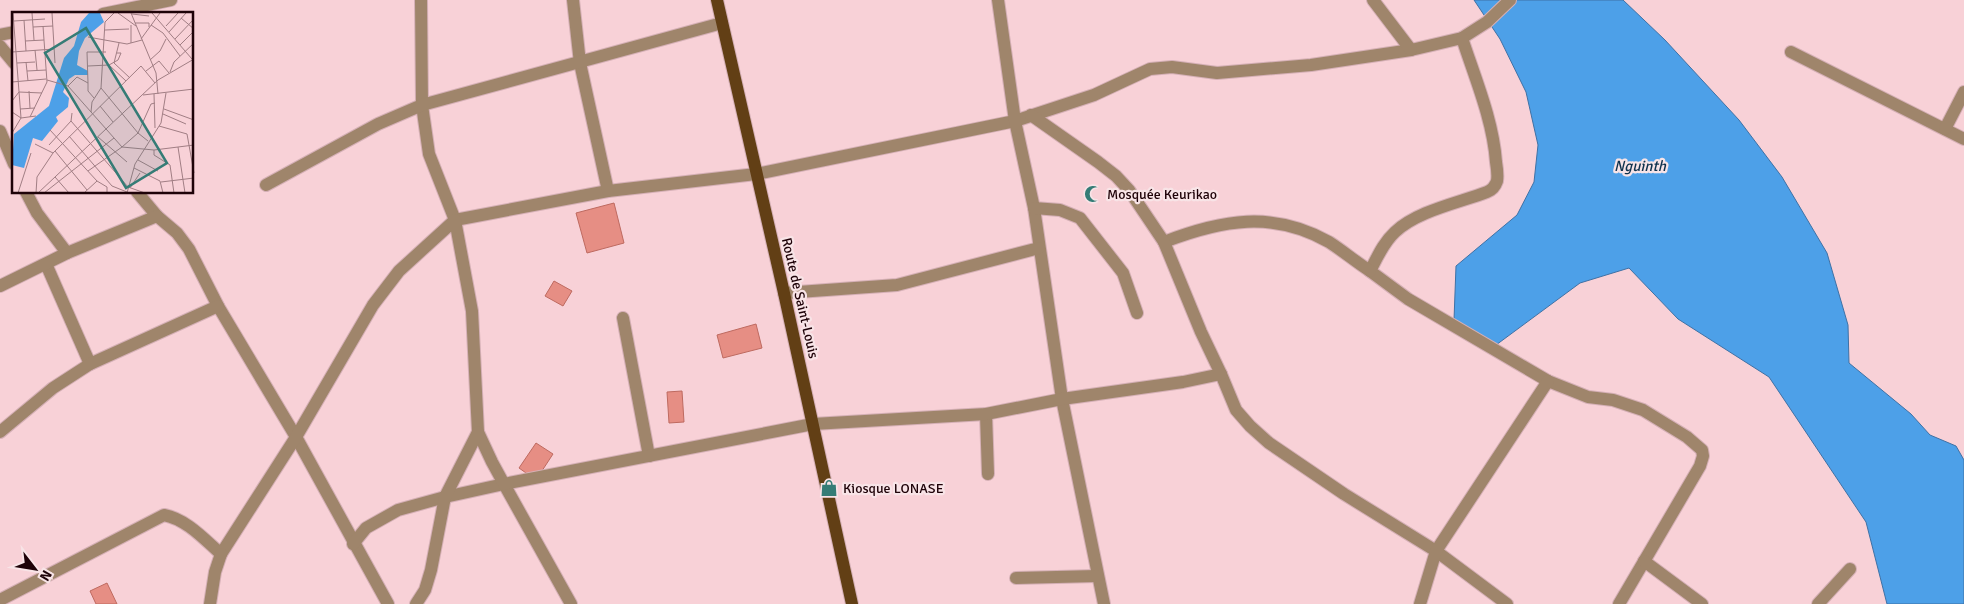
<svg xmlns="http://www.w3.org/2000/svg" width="1964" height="604" font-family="Signika,sans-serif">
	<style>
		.water { fill: #4da0e8; stroke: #3f71a5 }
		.building { fill: #e68e84; stroke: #be6a60 }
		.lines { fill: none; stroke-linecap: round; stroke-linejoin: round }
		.minor-casing { stroke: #d5b0b6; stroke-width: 14 }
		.primary-casing { stroke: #d5b0b6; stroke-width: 14 }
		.minor { stroke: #9f856b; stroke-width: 12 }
		.primary { stroke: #623f15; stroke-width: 12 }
		.labels { text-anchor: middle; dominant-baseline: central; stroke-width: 4.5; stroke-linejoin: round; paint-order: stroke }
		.poi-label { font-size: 14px; fill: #1e0208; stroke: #f8e4e7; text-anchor: start }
		.street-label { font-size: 14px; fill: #1e0208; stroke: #f8e4e7 }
		.water-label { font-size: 15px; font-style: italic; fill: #0e314d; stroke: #f8e4e7 }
		.inset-road { fill: none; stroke: #a17e84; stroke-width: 1 }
		.view { fill: #357c76; fill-opacity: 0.15; stroke: #357c76; stroke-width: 2.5 }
		.inset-edge { fill: none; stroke: #1e0208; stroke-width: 2.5 }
	</style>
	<rect width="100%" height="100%" fill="#f8d1d7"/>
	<polygon class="water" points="1474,0 1623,0 1665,40 1739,120 1782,177 1827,253 1848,325 1849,363 1911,414 1930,435 1956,446 1964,460 1964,604 1887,604 1866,522 1769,377 1678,319 1629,268 1580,283 1496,345 1454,320 1456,266 1517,215 1534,182 1538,145 1526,92 1500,39"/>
	<g class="building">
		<polygon points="614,203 624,243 587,253 576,213"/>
		<polygon points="554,281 572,291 563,306 545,296"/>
		<polygon points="756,324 762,348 723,358 717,335"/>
		<polygon points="682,391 684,422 669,423 667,392"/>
		<polygon points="536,443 553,454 536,480 519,468"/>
		<polygon points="107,583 117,604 96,604 90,591"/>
	</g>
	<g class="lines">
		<g class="minor-casing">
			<g id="minor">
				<polyline points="421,0 422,105 429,154 455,220 608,191 756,174 1015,121 1094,95 1150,69 1172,67 1217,73 1311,65 1411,50 1462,38 1487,22 1510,0"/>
				<polyline points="573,0 580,63 608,191"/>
				<polyline points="998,0 1015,121 1034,208 1062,399 1104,604"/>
				<polyline points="1373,0 1411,50"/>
				<polyline points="103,14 171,0"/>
				<polyline points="0,35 14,32"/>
				<path d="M1462 38C1475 78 1493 120 1496 162 1497 168 1498 175 1497 181 1495 187 1492 190 1487 192 1458 203 1417 211 1395 232 1383 243 1377 258 1370 271L1408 299 1548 381 1588 397 1613 400 1643 410 1687 437 1702 450 1703 456 1700 466 1619 604"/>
				<polyline points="0,46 14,63"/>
				<polyline points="1791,52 1964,139"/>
				<polyline points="1945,129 1964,92"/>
				<polyline points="0,131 14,164"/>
				<polyline points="266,185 378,124 422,105 722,23"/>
				<polyline points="26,192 37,213 67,253"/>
				<polyline points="137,192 157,216 177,233 189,249 218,306 296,437 388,604"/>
				<polyline points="1034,208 1060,210 1080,218 1123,273 1137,313"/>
				<path d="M1164 242C1221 220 1273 210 1329 242 1343 251 1356 262 1370 271"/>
				<polyline points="46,264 90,364"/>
				<polyline points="0,286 67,253 157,216"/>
				<polyline points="784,293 897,285 1039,248"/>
				<polyline points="623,318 649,456"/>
				<polyline points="1221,374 1236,410 1250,426 1269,443 1344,494 1436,551 1507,604"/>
				<polyline points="986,414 988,474"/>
				<polyline points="0,432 53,388 90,364 218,306"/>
				<polyline points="353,544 366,528 398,510 445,497 504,484 571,604"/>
				<polyline points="1644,561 1702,604"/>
				<polyline points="1016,578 1097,576"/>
				<path d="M0 600 164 515C186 519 204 539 221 554L296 437 373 305 399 271 455 220 472 311 478 432 492 462 504 484 813 424 986 414 1062 399 1183 382 1221 374 1201 332 1164 242 1129 190 1116 176 1098 162 1031 115"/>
				<polyline points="210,604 215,572 221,554"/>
				<polyline points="416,604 425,590 431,570 445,497 478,432"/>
				<polyline points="1420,604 1436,551 1548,381"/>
				<polyline points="1818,604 1850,569"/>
			</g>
		</g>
		<g class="primary-casing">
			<polyline id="primary" points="717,0 784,293 852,604"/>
		</g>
		<use href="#minor" class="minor"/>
		<use href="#primary" class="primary"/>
	</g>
	<defs>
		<g id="mosque-bare" transform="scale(1.35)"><path d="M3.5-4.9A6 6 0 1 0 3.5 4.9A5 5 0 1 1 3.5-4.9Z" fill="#357c76" stroke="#f8e4e7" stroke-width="2.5" paint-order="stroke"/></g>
		<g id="shop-bare" transform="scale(1.35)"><path d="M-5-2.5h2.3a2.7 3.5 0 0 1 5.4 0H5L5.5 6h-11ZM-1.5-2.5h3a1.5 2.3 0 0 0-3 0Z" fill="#357c76" stroke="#f8e4e7" stroke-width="2.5" paint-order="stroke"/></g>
	</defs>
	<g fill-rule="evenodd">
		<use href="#mosque-bare" x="1093" y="194"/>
		<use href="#shop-bare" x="829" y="488"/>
	</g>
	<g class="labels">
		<g class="poi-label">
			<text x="1107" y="194">Mosquée Keurikao</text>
			<text x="843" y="488">Kiosque LONASE</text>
		</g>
		<g class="street-label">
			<text transform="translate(800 298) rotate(77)">Route de Saint-Louis</text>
		</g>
		<g class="water-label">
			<text x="1640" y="166">Nguinth</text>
		</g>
	</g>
	<g transform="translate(12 12)">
		<rect width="181" height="181" fill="#f8d1d7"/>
		<path d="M77 1H88L92 10 73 26 67 39 65 53 76 59V63H63L57 67 51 80 57 86 56 95 44 105 46 109 30 129 21 126 12 156 0 153 2 122 37 94 52 46 62 34 69 10Z" fill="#4da0e8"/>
		<path class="inset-road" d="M20 1 22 28M40 1 43 51M106 1 124 14M119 1 144 61 146 82M140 1 180 47M120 2 137 4M169 6 182 17M12 8 14 39M2 9 33 7M123 11H137V15M139 13 151 21 168 44M154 14 166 1M21 15 41 14M93 18 117 17M157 20 174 1M76 25 115 32 130 28M129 27 148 1M163 27 182 7M13 29 32 28M107 31 102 51 118 66M119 31V13M168 33 182 19M23 38 25 58M0 40 42 37M138 48 148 39 154 27M14 50 16 69M5 51 23 50M97 53 114 69M76 54 97 53 106 48 109 41H105M15 59 34 58M134 59 147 49 157 61M158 60 162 50 182 31M35 68 56 74 110 135 76 159M0 70 34 67M76 71V79L82 86M56 74 65 65 76 71 75 40H94M89 76 93 10 102 1M17 79 18 96M142 82 143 116M131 83 182 77M0 89 7 80 30 81M88 94 101 110M8 97 23 96M152 97 182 108M0 100 9 106 24 104M79 100 80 90 89 76 126 121 110 135 142 138V143L158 153 162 181M151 102 174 112M18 105 35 70 31 14M59 109 116 175 133 181M147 114 175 122 182 161M38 118 85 169 95 175V181M0 121 9 106 1 1M57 124 100 174 115 180M86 125 115 150M136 129 126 121 139 92 143 91M23 132 41 141M37 133 59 109 60 101M166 135 173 181M142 138 182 133M43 139 75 178M126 148 146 159M122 156 148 169 151 181M43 165 57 181M149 170 182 166M118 176 128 161M6 181 19 141M24 181 25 165 41 141 129 54 143 71M26 181 146 68 182 47M32 181 102 126M72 181 85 169M115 181 123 152 149 111 154 81"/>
		<path class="view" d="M74 16 155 151 114 176 33 41Z"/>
		<rect width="181" height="181" class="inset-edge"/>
	</g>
	<g transform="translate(35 569) rotate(121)" stroke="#f8e4e7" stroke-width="4" paint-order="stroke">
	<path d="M0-4L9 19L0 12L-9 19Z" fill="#1e0208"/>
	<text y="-8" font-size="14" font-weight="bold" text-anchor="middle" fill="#1e0208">N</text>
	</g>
</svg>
